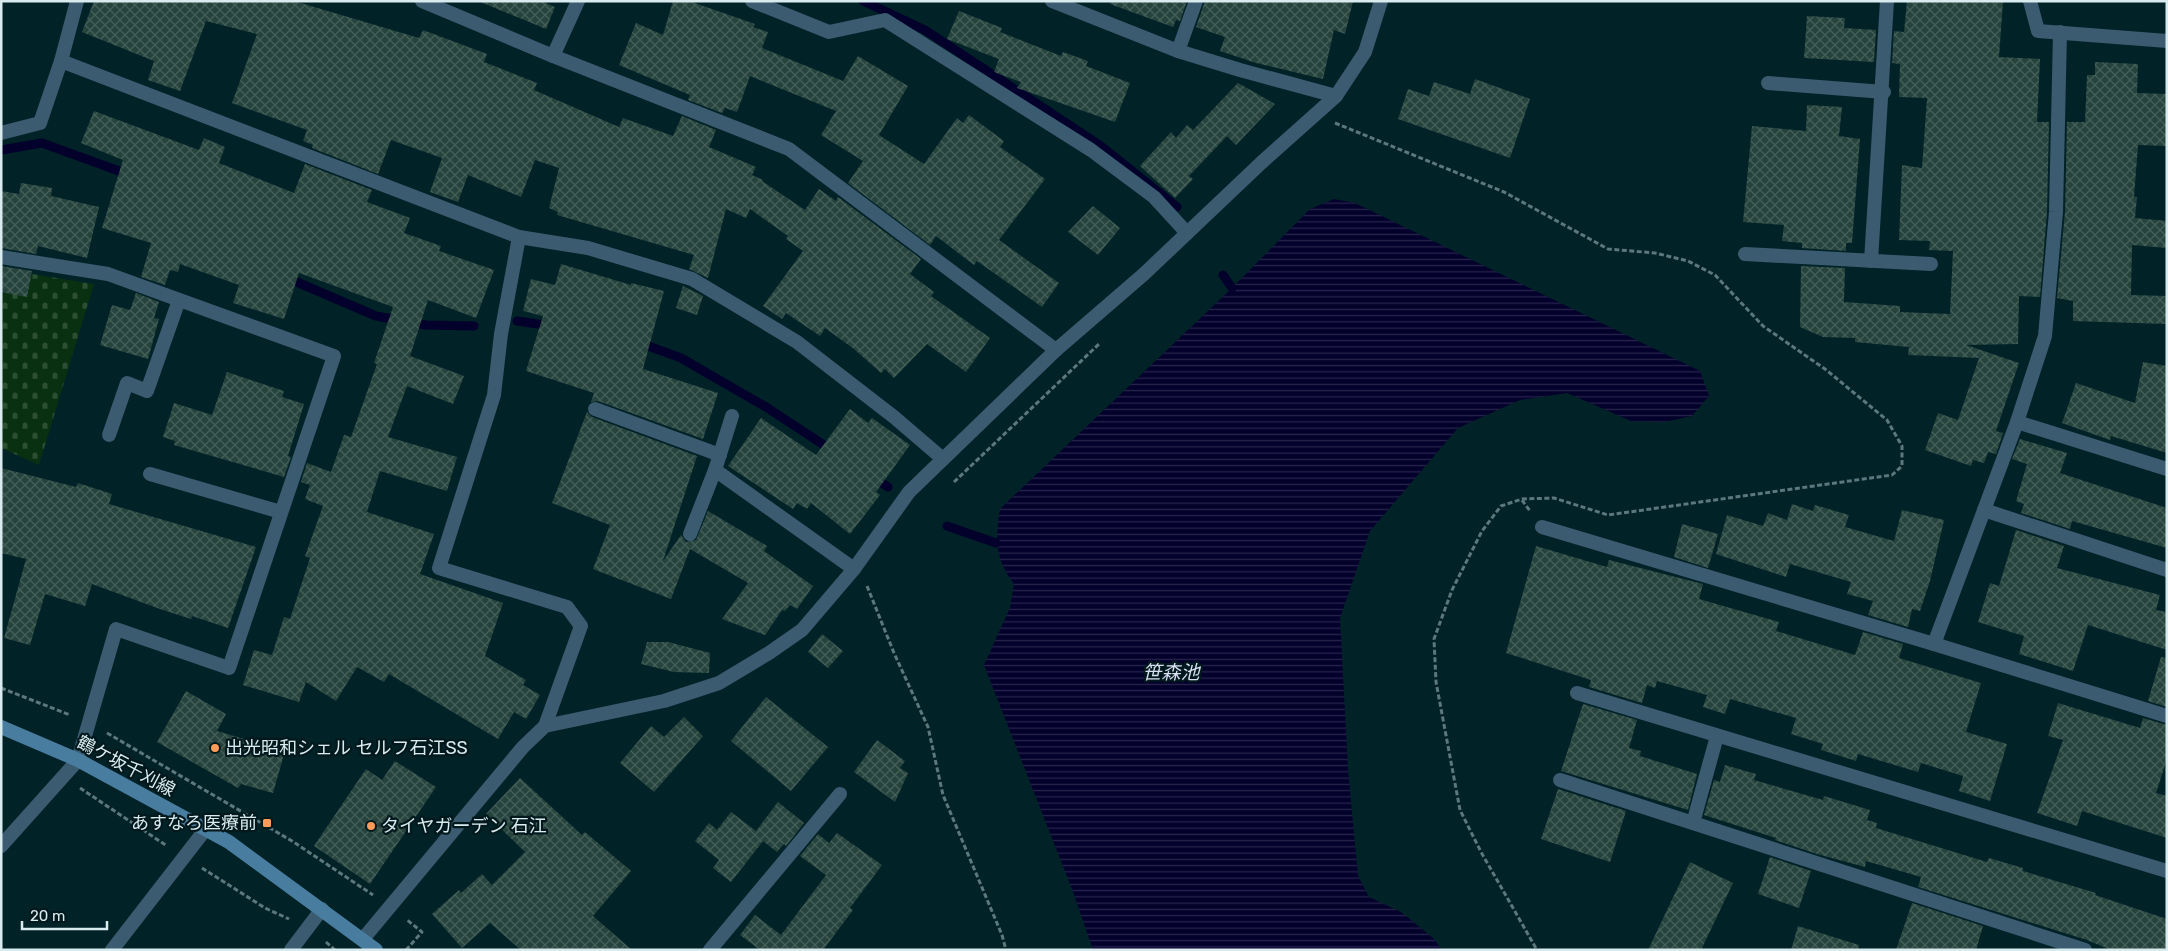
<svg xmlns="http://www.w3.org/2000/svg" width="2168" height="951" font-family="Rubik,'Noto Sans JP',sans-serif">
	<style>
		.cemetery { fill: url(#cemetery-stones) }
		.water { fill: url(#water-rules) }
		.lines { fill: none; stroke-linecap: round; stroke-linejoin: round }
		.stream { stroke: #03002c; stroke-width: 9 }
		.building { fill: url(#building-cross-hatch) }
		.path { stroke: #5d787c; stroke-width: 3; stroke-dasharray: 5 2.5; stroke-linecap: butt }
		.service { stroke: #3b5b70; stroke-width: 14 }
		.minor { stroke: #3b5b70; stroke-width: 14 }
		.secondary { stroke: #497da0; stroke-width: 14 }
		.poi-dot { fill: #fe9c57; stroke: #01181c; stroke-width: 2 }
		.labels { text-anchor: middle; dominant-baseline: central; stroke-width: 4.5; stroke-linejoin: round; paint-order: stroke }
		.poi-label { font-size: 18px; fill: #d9ebee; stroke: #01181c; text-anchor: start }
		.street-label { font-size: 18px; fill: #d9ebee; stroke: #01181c }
		.water-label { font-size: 19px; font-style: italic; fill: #d7def2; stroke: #01181c }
	</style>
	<defs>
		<pattern id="cemetery-stones" width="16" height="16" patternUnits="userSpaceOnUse" patternTransform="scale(1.25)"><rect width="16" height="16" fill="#093010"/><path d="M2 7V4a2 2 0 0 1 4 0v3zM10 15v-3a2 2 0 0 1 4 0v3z" fill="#2c4e33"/></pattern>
		<pattern id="water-rules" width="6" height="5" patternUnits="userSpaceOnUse" patternTransform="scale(1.25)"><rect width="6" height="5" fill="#03002c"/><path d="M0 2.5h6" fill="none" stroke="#27254b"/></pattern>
		<pattern id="building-cross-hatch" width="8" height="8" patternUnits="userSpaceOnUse" patternTransform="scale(1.25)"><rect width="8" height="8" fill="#26443d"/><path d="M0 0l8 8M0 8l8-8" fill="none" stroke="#455f59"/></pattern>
	</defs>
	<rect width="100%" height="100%" fill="#012227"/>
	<polygon class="cemetery" points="1,269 94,284 39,465 1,448"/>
	<path class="water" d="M1334 199 1355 203 1700 371 1709 396 1692 416 1664 422 1631 421 1567 393 1520 400 1458 428 1370 531 1340 618 1348 770 1358 876 1369 897 1401 912 1433 938 1442 950H1093L1072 889 984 665 1010 608 1014 584C995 559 995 540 1000 509L1232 288 1310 209Z"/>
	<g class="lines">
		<g class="stream">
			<polyline points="863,1 925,30 1101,146 1177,207"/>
			<polyline points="1,150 42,143 130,175"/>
			<polyline points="1223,275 1232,288"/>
			<polyline points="285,277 376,316 426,325 474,326"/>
			<polyline points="517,321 551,326"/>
			<polyline points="640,343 681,358 766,407 833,451"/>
			<polyline points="873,477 888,487"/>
			<polyline points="947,526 996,543"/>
		</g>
	</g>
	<g class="building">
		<polygon points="94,1 294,1 419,38 423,30 487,54 484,62 537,83 534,90 619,127 623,118 673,136 682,116 716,130 709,147 756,167 752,175 763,180 762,181 805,210 819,189 836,201 838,197 921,259 910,274 934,292 931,296 990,338 966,372 927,344 894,378 885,369 881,373 854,349 825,328 820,336 786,313 782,319 763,306 803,251 786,239 788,236 750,209 746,218 726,209 708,278 689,269 694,255 557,215 558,212 549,208 559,168 535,160 521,197 468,175 458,202 430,192 442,158 391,140 378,174 312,148 313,145 303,141 307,130 232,103 257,34 206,21 180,91 148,80 154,61 82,32"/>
		<polygon points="478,1 541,1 555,7 546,29"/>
		<polygon points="673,1 689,1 755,24 753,27 768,32 762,48 843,81 858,56 908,86 879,135 924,164 957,118 963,123 969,115 1004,141 1000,147 1045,179 999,240 1059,283 1042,307 977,261 974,265 936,236 930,245 848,183 863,161 821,135 836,111 750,76 737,112 725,108 722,113 688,100 690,95 619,65 636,23 663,35"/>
		<polygon points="1111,1 1187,1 1180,21 1176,20 1173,27 1110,4"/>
		<polygon points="1205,1 1353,1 1345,34 1334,30 1323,79 1256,63 1220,51 1225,37 1196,27"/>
		<polygon points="1907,1 2003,1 1999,57 2040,59 2037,122 2049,122 2047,212 2040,297 2019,296 2018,344 1966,345 2019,363 1996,431 2003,433 1996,454 1988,452 1984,463 1973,460 1971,466 1925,450 1938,413 1958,420 1979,358 1908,355 1909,347 1855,342 1855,338 1823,337 1800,327 1801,266 1845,268 1844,302 1900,306 1900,312 1950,314 1953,251 1929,250 1930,241 1899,240 1902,165 1922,168 1927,98 1899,97 1900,64 1892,63 1894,31 1904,32"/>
		<polygon points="959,11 1002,28 1000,32 1061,56 1063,52 1088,61 1086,66 1130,83 1115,122 1017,88 1021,82 994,72 999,59 947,39"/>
		<polygon points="1807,16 1845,18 1844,28 1876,30 1874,62 1804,58"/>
		<polygon points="2095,62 2138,64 2137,93 2167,94 2167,146 2138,145 2134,197 2137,197 2135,218 2167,221 2167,248 2132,245 2131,295 2167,296 2167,324 2073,321 2073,301 2057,298 2065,212 2067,122 2085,122 2087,75 2095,75"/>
		<polygon points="1475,79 1530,99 1510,158 1398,119 1408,89 1429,96 1434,82 1470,94"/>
		<polygon points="1238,83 1275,104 1236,145 1227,136 1189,176 1193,179 1175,198 1140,166 1171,132 1176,138 1187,125 1193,130"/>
		<polygon points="1807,105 1842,107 1839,136 1860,139 1852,243 1846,243 1846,251 1802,248 1802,243 1782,241 1784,225 1743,222 1752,126 1806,131"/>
		<polygon points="94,111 199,150 204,138 225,147 219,163 294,193 305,164 372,190 367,202 410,218 404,233 441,246 439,251 494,270 476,318 428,300 410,356 464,376 453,404 407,386 388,437 457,457 447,491 380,471 367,512 434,534 420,574 503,603 485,656 526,680 523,685 540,695 526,719 514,712 498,739 389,674 384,682 357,667 336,701 306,682 299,702 243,685 254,650 272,655 284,617 290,619 310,558 305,556 323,506 305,499 310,485 301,482 307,463 331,472 344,435 351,437 377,364 374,363 393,307 299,273 284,319 233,303 239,285 180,264 178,272 170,270 165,285 141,277 151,243 102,228 123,160 81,143"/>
		<polygon points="21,183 52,188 51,196 99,207 87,258 38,246 36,254 1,248 1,191 19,194"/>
		<polygon points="1093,206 1120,228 1098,255 1068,232"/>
		<polygon points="561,264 631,285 631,283 664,291 643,369 718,393 703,439 598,401 591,402 594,393 526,371 543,316 523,311 531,279 555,285"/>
		<polygon points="1,266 32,271 27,297 1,292"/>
		<polygon points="683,286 703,296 697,315 676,308"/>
		<polygon points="136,293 159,302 154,318 159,319 148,359 100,345 112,305 130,310"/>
		<polygon points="2143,362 2167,366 2167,453 2111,436 2110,440 2062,423 2076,383 2135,403"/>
		<polygon points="227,372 284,391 282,397 304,404 288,456 291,457 284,477 174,445 175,441 163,437 174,403 212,415"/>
		<polygon points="850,409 868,423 872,418 910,445 876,492 880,495 850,534 811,503 807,509 797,503 793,509 728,466 761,418 816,455"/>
		<polygon points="587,412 592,417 697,456 663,561 681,535 686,542 696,540 708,511 767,546 764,551 813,586 797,609 790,605 785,611 782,610 765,635 722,619 748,583 690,549 671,599 593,569 610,525 552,503"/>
		<polygon points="2020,439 2067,453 2060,473 2167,508 2167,548 2072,521 2070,529 2021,513 2024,504 2016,501 2027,464 2012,459"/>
		<polygon points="1,468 76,487 78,483 112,494 109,504 256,547 228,628 192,616 191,619 160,609 92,584 85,606 45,594 30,645 4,638 26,559 1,553"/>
		<polygon points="1792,504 1813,511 1815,505 1849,515 1845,527 1894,541 1902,510 1944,520 1930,581 1920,611 1912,609 1908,627 1868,615 1873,601 1847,594 1851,582 1790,564 1786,577 1716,554 1727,515 1763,526 1768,513 1787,520"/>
		<polygon points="1682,524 1718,534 1708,568 1674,557"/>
		<polygon points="2016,530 2064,546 2057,568 2160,595 2156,610 2167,612 2167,650 2088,625 2073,671 2019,654 2024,636 1978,622 1990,583 1999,586"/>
		<polygon points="1536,546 1607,567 1609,560 1703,584 1699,599 1779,622 1776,631 1855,655 1863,632 1903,644 1899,658 1981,683 1966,732 2007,744 1990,801 1959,791 1963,776 1921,763 1918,772 1858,754 1856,761 1821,750 1823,744 1791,734 1796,718 1730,699 1725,714 1703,707 1707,695 1657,681 1655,688 1647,685 1642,703 1589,687 1591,680 1506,653"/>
		<polygon points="822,634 843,651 828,668 808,652"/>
		<polygon points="647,642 668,642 710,653 709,673 674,672 641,664"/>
		<polygon points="2161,657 2167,658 2167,707 2148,701"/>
		<polygon points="186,691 226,714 217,731 285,751 273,793 241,784 238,788 157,742"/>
		<polygon points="766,697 828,747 791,791 731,741"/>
		<polygon points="2058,703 2140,728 2143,718 2167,725 2167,759 2156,793 2167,796 2167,838 2082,811 2077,826 2037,813 2063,740 2048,736"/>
		<polygon points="1583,704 1637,720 1629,748 1641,751 1640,756 1697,774 1688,810 1561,771"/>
		<polygon points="684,717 703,736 654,792 620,763 651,726 664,737"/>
		<polygon points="877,740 905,761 900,768 908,773 895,802 854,772"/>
		<polygon points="395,761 436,787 370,884 314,846 366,769 382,780"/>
		<polygon points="1725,765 1756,774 1754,780 1823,800 1824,796 1870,810 1867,820 1877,823 1876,828 1987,862 1989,858 2023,868 2023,871 2096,893 2095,895 2167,919 2167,950 2111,950 2087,940 1918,887 1921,877 1866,861 1865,867 1817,854 1775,840 1776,838 1704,815 1714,780 1720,782"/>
		<polygon points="520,778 582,835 585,832 631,871 593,916 632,950 521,950 490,923 462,948 432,914 459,890 461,893 482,874 492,885 525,852 486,814"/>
		<polygon points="1558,789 1626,811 1610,862 1541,839"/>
		<polygon points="778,802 804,823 786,846 784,844 777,852 763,841 731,882 713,868 719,860 695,841 709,823 717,830 731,812 756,831"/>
		<polygon points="837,833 882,865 850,908 853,910 823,950 760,950 740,935 755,915 781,935 826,875 800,856 818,834 829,843"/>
		<polygon points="1770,857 1811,871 1799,908 1758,894"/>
		<polygon points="1690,862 1733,883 1701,950 1648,950"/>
		<polygon points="1912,903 1983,926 1976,950 1896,950"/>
		<polygon points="1798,926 1859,945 1858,950 1791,950"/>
	</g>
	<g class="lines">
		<g class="path">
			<polyline points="1335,123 1504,192 1608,249 1655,253 1688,261 1715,275 1763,326 1825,369 1887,420 1902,446 1902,466 1892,475 1608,515 1554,498 1522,499 1501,506 1482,531 1452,590 1434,639 1436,682 1460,810 1481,852 1537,950"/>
			<polyline points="954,482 1100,343"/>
			<polyline points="1522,500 1530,511"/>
			<polyline points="867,586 894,653 928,727 943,795 1002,935 1006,950"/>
			<polyline points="1,688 70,715"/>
			<polyline points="107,733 292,841 373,895"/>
			<polyline points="80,788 167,846"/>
			<polyline points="202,868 265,908 289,919"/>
			<polyline points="326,942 335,950"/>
			<polyline points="406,950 422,932 406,919"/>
		</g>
		<g class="service">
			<polyline points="1178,51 1196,1"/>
			<polyline points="61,61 77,1"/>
			<polyline points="1745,254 1931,264"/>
			<polyline points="595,409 720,455"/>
			<polyline points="732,416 715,470 854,569"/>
			<polyline points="109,435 127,383 147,391 179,300"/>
			<polyline points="150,474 281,512"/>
			<polyline points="690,534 715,470"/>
			<polyline points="1560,780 1693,823"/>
			<polyline points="112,950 205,830"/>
			<polyline points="291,950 322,909"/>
		</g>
		<g class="minor">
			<polyline points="422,1 553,56"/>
			<polyline points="578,1 553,56 789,149 1056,350"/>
			<polyline points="752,1 829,32 885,20 1091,150 1154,197 1187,233"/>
			<polyline points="1052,1 1178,51 1240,70 1336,96"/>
			<polyline points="2030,1 2038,31 2167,41"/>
			<polyline points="2060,32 2056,212 2045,336 2017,422 1934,644 2167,716"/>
			<polyline points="1768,83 1884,92"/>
			<polyline points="1,133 40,123 61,61 519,237 588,248 692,279 797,342 894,417 943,459"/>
			<polyline points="519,237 501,334 494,395 439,568 567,607 581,626 545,726"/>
			<polyline points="1,257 108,274 334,356 229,668 116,629 78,760 1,846"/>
			<polyline points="1871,261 1887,1"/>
			<polyline points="2017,422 2167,469"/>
			<polyline points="1984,510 2167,570"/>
			<polyline points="1542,527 1934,644"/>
			<polyline points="1577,693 2167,871"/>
			<polyline points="1717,736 1693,823 2085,950"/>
			<polyline points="363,939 523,747 545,726 664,701 719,683 769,653 802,630 854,569 909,492 1056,350 1144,274 1261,163 1336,96 1365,52 1381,1"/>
			<polyline points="710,950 840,794"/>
		</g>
		<polyline class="secondary" points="1,727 78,760 229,842 376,950"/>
	</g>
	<g class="poi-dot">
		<circle cx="215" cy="748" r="5"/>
		<rect x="262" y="818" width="10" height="10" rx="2.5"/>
		<circle cx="371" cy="826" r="5"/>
	</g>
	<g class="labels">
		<g class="poi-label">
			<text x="225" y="748">出光昭和シェル セルフ石江SS</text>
			<text x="257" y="823" text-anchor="end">あすなろ医療前</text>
			<text x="381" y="826">タイヤガーデン 石江</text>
		</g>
		<g class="street-label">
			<text transform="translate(126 766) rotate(28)">鶴ケ坂千刈線</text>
		</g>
		<g class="water-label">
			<text x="1171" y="672">笹森池</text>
		</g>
	</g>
	<rect width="2168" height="951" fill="none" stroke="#d9ebee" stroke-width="5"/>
	<path d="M22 921v8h85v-8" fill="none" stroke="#d9ebee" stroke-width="2.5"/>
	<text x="30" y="921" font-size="15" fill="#d9ebee" stroke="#01181c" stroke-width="4" paint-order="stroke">20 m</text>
</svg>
